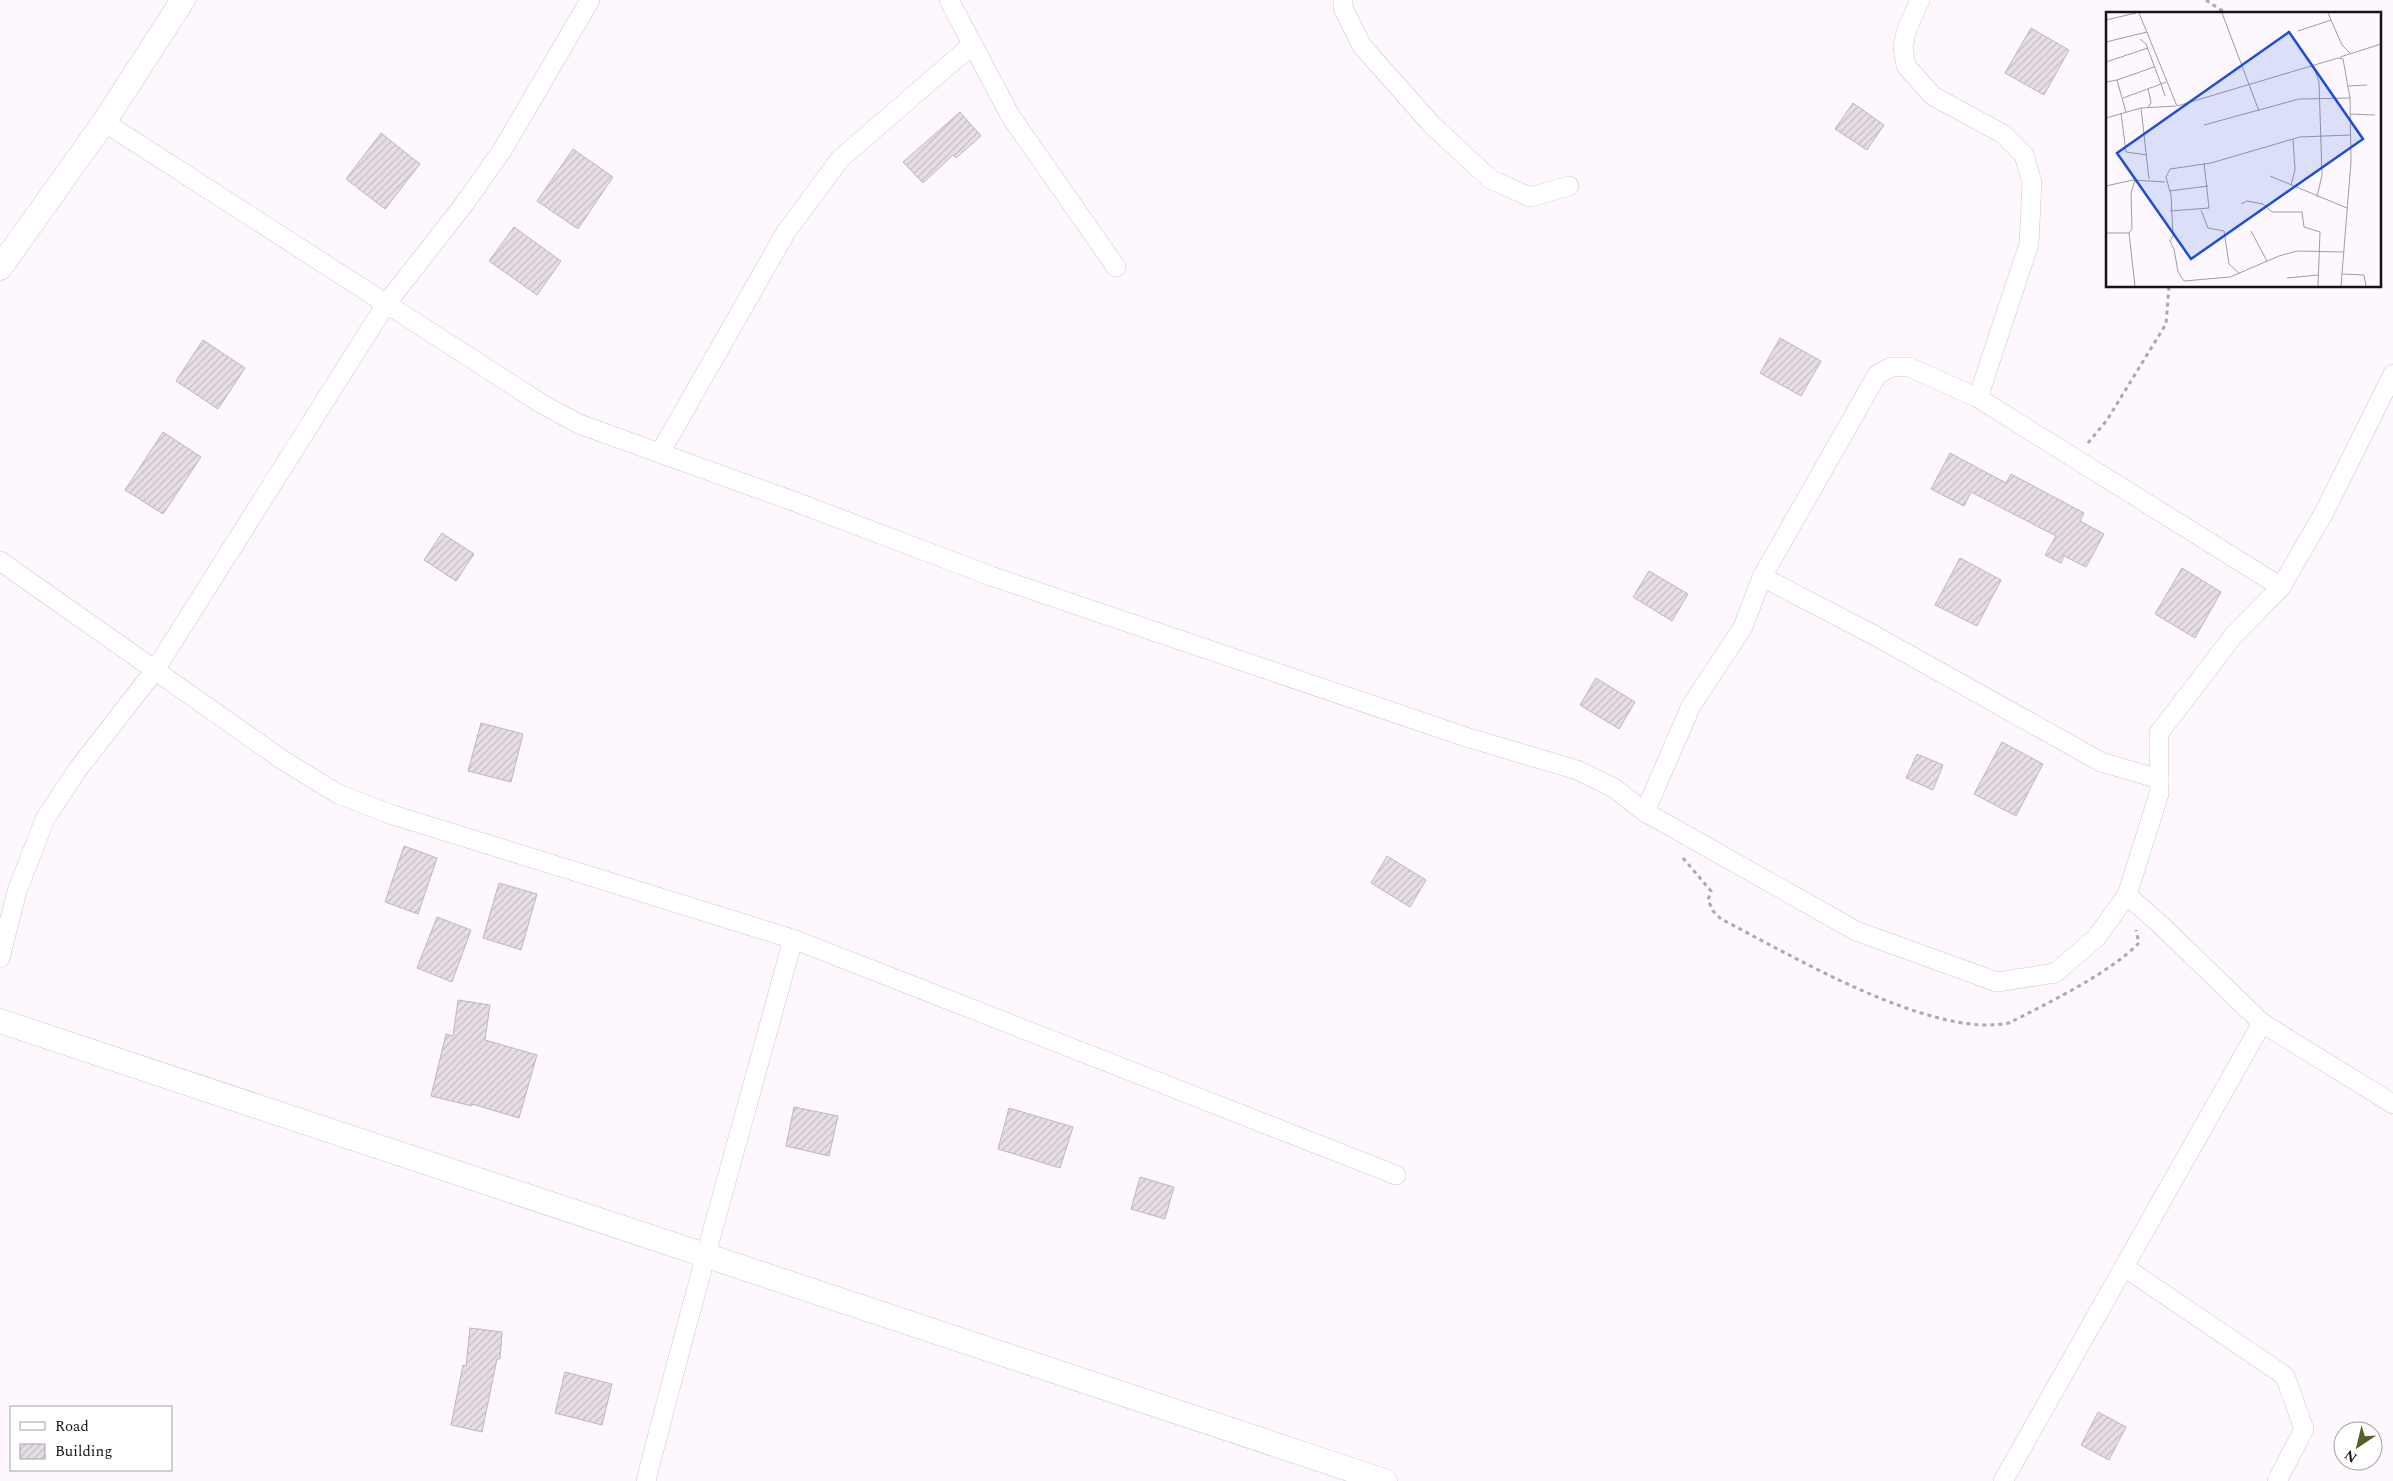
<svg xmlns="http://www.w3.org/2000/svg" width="2393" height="1481" font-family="Spectral,serif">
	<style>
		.building { fill: url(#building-hatch); stroke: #bfb6c0 }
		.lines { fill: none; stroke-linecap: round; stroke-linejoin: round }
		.minor-casing { stroke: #cdc5ce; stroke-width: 20 }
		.tertiary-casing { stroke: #cdc5ce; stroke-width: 25 }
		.path { stroke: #ada8ad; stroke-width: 3; stroke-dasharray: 4 4; stroke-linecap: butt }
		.minor { stroke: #fff; stroke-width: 19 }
		.tertiary { stroke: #fff; stroke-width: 24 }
		.inset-road { fill: none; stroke: #a19ca1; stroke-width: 1 }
		.view { fill: #1d4ed8; fill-opacity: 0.15; stroke: #1d4ed8; stroke-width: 2.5 }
		.inset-edge { fill: none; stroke: #161316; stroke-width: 2.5 }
	</style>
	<defs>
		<pattern id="building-hatch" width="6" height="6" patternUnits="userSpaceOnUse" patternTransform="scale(1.25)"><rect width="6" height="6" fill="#e6dde7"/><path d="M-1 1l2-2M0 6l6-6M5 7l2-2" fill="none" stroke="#c5bdc5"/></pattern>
	</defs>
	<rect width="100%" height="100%" fill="#fef8fe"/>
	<g class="building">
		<polygon points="2031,28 2069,50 2044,95 2005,73"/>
		<polygon points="1853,103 1884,125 1867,150 1835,129"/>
		<polygon points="960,112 981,136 956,158 953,155 923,183 903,162"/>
		<polygon points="381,133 420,164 385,209 346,179"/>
		<polygon points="573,149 613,177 578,229 537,201"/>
		<polygon points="514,227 561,261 537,295 489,261"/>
		<polygon points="1780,338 1821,361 1801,396 1760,373"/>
		<polygon points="203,340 245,368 218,409 176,381"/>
		<polygon points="163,432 201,457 163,514 125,490"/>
		<polygon points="1950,453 2006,483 2011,474 2084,513 2080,521 2104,534 2086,567 2064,556 2061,563 2045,555 2056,536 1971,492 1964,506 1931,489"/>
		<polygon points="442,533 474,554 456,581 424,560"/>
		<polygon points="1960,558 2001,580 1977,626 1935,605"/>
		<polygon points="2182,568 2221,592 2195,638 2155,614"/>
		<polygon points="1649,571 1688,594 1672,621 1633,597"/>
		<polygon points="1596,678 1635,702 1619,729 1580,705"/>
		<polygon points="481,723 523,734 511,782 468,771"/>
		<polygon points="2002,742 2043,764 2016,816 1974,794"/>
		<polygon points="1917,754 1943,765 1933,790 1906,778"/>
		<polygon points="404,846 437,858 418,914 385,902"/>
		<polygon points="1387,856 1426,880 1410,907 1371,883"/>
		<polygon points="499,883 537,894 521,950 483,938"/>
		<polygon points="437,917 471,930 452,982 417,968"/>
		<polygon points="458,1000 490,1005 485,1040 537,1055 519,1118 472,1104 472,1106 431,1096 446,1034 453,1036"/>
		<polygon points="794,1107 838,1116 829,1156 786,1146"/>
		<polygon points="1009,1108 1073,1127 1060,1168 998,1149"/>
		<polygon points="1140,1177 1174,1187 1165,1219 1131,1209"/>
		<polygon points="470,1328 502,1332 500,1359 497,1359 482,1432 451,1425 463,1365 466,1366"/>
		<polygon points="565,1372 612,1384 602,1425 555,1413"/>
		<polygon points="2098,1412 2126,1427 2109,1460 2081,1445"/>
	</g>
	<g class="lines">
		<g class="minor-casing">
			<g id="minor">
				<polyline points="949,0 1011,117 1116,267"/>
				<polyline points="1343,0 1343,8 1362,46 1432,125 1490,179 1530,197 1569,186"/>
				<polyline points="1920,0 1907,29 1903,46 1906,66 1933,96 2003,134 2024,155 2032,182 2029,244 1978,398"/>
				<polyline points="104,122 542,404 579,424 793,501 991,576 1466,737 1577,770 1614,788 1645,812 1856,931 1997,982 2055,973 2096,938 2127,895 2159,794 2159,733 2233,636 2281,587 2325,511 2393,374"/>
				<polyline points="660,453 786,232 840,159 973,44"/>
				<polyline points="0,561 284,761 338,794 393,815 793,939 1396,1175"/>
				<polyline points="1762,577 1872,634 2101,762 2159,779"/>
				<polyline points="1645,812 1691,706 1743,627 1762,577 1877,375 1891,367 1909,367 1978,398 2281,587"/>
				<polyline points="2127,895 2163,927 2262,1023 2393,1104"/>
				<polyline points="0,958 17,891 45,819 78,769 155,670 386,304 465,203 503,149 590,0"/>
				<polyline points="2124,1267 2285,1376 2304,1429 2277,1481"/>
				<path d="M646 1481C692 1299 744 1119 793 939"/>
				<polyline points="2003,1481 2262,1023"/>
			</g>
		</g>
		<g class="tertiary-casing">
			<g id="tertiary">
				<polyline points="0,268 104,122 183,0"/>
				<polyline points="0,1021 1385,1481"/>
			</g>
		</g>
		<g class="path">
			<polyline points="2206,0 2227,14"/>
			<polyline points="2088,443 2107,420 2166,324 2169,286"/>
			<path d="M1683 858 1711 891 1708 900 1713 911 1721 919C1791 955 1931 1039 2009 1023 2048 1003 2110 973 2139 943L2136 930"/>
		</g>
		<use href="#minor" class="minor"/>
		<use href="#tertiary" class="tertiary"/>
	</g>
	<g transform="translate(2106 12)">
		<rect width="275" height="275" fill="#fef8fe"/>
		<path class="inset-road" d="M33 1 71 94 232 46 237 47 244 86 245 150 235 274M116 1 153 99M222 1 236 33 244 41M0 8 30 1M192 19 225 8M34 27 40 32 55 72 60 70M0 30 41 20M234 45 275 32M0 50 42 36M207 53 213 70 216 163 211 185M11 68 48 55M0 70 11 68 20 100M242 74 261 73M17 86 55 72 59 84M35 96 43 167M42 96 45 90 42 77M15 101 20 140 41 143M244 102 269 103M0 106 35 96 70 94M98 113 193 87 244 86M164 164 241 196M185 173 189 158 187 127M0 174 27 168 59 170M63 179 102 174M135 192 141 189 157 192 166 200H196L198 215 214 220 212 274M95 198 102 216 118 219 123 252 133 261M64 199 103 196 98 151M145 219 161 249M0 221H23L26 217 25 181 29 168M23 221 29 274M237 240 191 239 173 244 124 265 78 269 72 260 68 237 64 229 67 224 65 183 60 165 64 157 105 151 194 125 244 123M236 262 258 263 260 274M181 266 212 263"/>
		<path class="view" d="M183 20 257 127 85 247 11 141Z"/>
		<rect width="275" height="275" class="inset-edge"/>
	</g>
	<rect x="10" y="1406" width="162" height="65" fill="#ffffff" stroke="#a2a1a2"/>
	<rect x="20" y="1422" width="25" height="8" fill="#ffffff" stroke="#a2a1a2"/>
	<text x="55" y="1431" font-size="15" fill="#161316">Road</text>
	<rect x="20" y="1444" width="25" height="15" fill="url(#building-hatch)" stroke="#a2a1a2"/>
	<text x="55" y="1456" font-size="15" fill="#161316">Building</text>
	<g transform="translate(2358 1446) rotate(215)"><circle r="24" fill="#ffffff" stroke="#a2a1a2"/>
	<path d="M0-4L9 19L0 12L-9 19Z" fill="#5a5e2b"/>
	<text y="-8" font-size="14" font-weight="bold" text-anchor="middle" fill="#161316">N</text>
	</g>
</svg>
